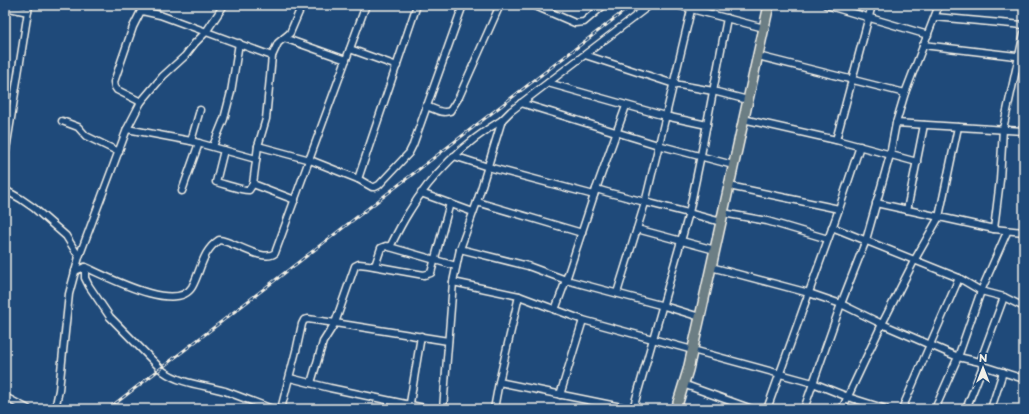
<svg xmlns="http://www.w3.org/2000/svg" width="1029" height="414" font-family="'Playpen Sans',sans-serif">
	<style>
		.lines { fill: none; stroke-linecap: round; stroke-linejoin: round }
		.minor-casing { stroke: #f4f1e8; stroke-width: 9 }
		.primary-casing { stroke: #f4f1e8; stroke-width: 12 }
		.minor { stroke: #1f4a7a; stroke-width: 6 }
		.primary { stroke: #6c7e84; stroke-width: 9 }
		.rail-casing { stroke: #f4f1e8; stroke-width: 3 }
		.rail { stroke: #1f4a7a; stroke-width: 1.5; stroke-dasharray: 4.5; stroke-linecap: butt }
	</style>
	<rect width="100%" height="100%" fill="#1f4a7a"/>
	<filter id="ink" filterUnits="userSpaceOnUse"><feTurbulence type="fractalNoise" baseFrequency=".025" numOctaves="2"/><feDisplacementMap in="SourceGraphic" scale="8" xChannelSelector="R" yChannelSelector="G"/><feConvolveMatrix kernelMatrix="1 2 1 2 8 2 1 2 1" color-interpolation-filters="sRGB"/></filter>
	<g filter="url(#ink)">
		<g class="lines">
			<g class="minor-casing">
				<g id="minor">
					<polyline points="533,5 575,23 584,22 604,5"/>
					<polyline points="676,5 764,28"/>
					<polyline points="826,5 928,35"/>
					<polyline points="5,7 28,12"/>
					<polyline points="142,11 160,15 272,56"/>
					<polyline points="935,17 1024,25"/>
					<polyline points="284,38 346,60"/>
					<polyline points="923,45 1024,57"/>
					<polyline points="350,49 397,66"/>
					<polyline points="585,55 674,84 713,91 748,100"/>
					<polyline points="758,56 905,93"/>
					<polyline points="548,83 665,116 707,125"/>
					<polyline points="141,102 117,90 115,87 114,82 133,27 144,5"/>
					<polyline points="521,103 658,145 733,165"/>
					<path d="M426 106C435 109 441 114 450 111L459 97 500 5"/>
					<polyline points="743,119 836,140 917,162"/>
					<polyline points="62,121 78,127 86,136 119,152"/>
					<polyline points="896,123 1024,131"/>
					<polyline points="127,129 191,141 256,159"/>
					<polyline points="836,140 872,5"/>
					<polyline points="191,141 200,110"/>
					<polyline points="213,146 224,119 231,92 239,43"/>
					<polyline points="258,146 310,160 358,179 372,187 375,187 379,185 409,153 413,145 463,5"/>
					<path d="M224 150 216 182C224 184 244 191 249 190L253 184 258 146 266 119 272 56 278 43 290 33 302 5"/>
					<polyline points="5,156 29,5"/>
					<polyline points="454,156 488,167 594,195"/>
					<polyline points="358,179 417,5"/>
					<polyline points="253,184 295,200"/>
					<polyline points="729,186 839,209"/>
					<path d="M596 189C638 201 680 210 721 222"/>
					<polyline points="5,190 21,199 34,208 66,236 79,257"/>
					<polyline points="182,191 199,143"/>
					<polyline points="421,193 473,212"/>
					<polyline points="477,202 582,233"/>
					<polyline points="876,203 994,229 1024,232"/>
					<polyline points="907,210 924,125"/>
					<polyline points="723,213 767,221 828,239"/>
					<polyline points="832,227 959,278 981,291 1004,297 1024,307"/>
					<polyline points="637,229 715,250"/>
					<polyline points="994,229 1000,180 1003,129 1024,33"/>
					<path d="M390 247C396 235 402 223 409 212 431 175 465 142 502 120"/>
					<polyline points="460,249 528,266 566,280 664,306 700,317"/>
					<polyline points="375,266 381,248 386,246 456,266"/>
					<path d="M85 267V278L89 286 110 317 163 371C181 384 204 385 225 391 241 397 257 403 272 409"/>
					<polyline points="711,267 809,293 841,304 882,324 958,357 980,362 983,366 1024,379"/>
					<path d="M75 271 85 267C106 276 176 314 192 287 201 271 202 251 219 240 233 241 264 263 275 253L366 5"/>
					<polyline points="453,282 519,296 583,320 813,383 848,397 886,409"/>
					<polyline points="617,293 645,203 691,10"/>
					<polyline points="555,310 566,280 596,189 626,106"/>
					<polyline points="980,362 1004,297"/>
					<polyline points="290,378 330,388 429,409"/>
					<polyline points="499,382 631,409"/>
					<polyline points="311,383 323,342 335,323 355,266 359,264 368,265 424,275 431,273 450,203"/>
					<polyline points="683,384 752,409"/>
					<polyline points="560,395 583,320"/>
					<polyline points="5,397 28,409"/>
					<polyline points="55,409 59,390 69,294 79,257 127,129 141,102 163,76 185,56 195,43 206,32 224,5"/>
					<polyline points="281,409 297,347 302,324 304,320 308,319 335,323 448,341"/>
					<polyline points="409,409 421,336"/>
					<polyline points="443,409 453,282 460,249 477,202 502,120 511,111 650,5"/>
					<polyline points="494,409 499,382 519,296"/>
					<polyline points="633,409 689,213 701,155 727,18"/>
					<polyline points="767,409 839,209 860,146"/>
					<polyline points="804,409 841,304 866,240 890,155 896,123 905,93 939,5"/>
					<polyline points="842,409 882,324 914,261 939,217 958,127"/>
					<polyline points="902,409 959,278"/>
					<polyline points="935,409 958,357 981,291 1007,232"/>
					<polyline points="966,409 983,366"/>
					<polyline points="991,409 1003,372"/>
				</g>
			</g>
			<g class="primary-casing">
				<polyline id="primary" points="676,409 688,370 700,317 769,5"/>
			</g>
			<use href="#minor" class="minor"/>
			<use href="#primary" class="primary"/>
			<g class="rail-casing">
				<polyline id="rail" points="108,409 632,5"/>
			</g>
			<use href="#rail" class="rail"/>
		</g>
	</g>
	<rect width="1029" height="414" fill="none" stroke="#1f4a7a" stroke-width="20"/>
	<rect x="10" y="10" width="1009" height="394" fill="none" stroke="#f4f1e8" stroke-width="1.5" filter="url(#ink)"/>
	<g transform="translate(983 368)" stroke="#1f4a7a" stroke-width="3" paint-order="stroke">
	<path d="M0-3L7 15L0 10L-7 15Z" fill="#f4f1e8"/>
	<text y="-6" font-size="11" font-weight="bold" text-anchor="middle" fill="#f4f1e8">N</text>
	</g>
</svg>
